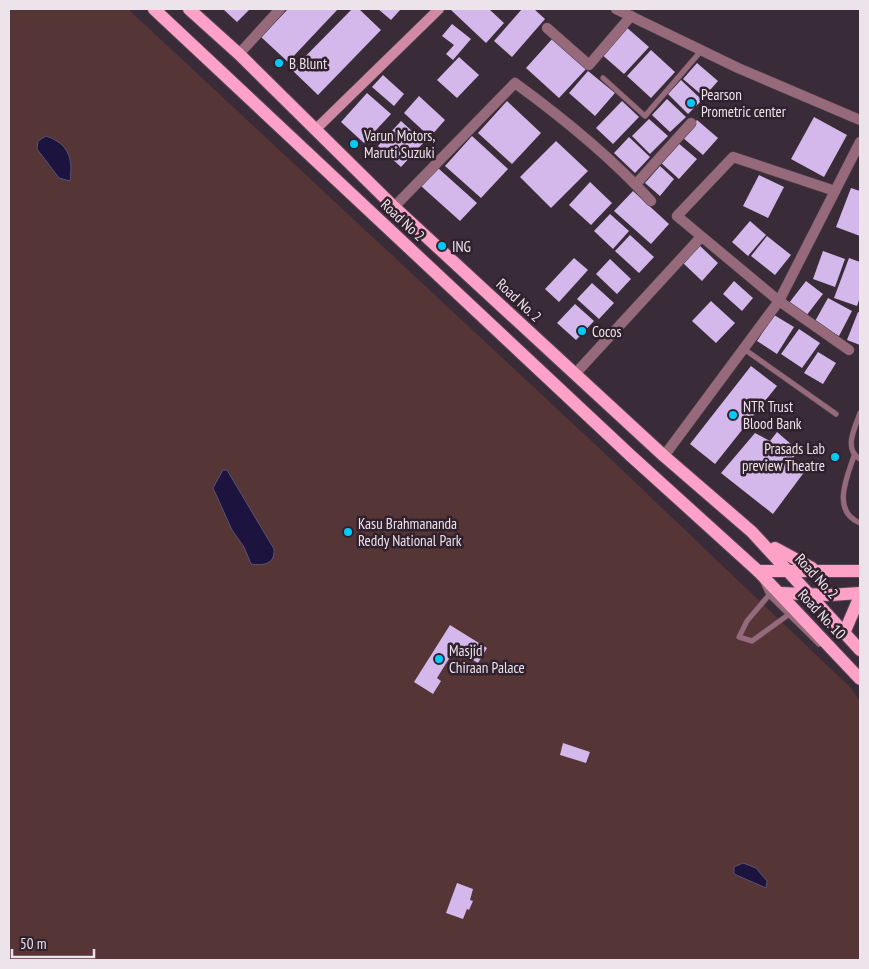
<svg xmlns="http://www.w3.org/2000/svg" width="869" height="969" font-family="'PT Sans Narrow',sans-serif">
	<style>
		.green { fill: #563536 }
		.water { fill: #1c143e; stroke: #5b5272 }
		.building { fill: #d4b7eb }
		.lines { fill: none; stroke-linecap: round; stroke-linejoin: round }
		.lane-casing { stroke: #574855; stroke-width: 6 }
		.street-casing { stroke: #574855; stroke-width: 11 }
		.secondary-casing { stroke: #574855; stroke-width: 11 }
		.primary-casing { stroke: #574855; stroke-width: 14 }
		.lane { stroke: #976a7b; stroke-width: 5 }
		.street { stroke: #976a7b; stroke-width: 10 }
		.secondary { stroke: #d18aa6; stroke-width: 10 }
		.primary { stroke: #fda2c6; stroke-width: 12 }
		.poi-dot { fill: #00cbf8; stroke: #30212d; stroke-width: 2 }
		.labels { text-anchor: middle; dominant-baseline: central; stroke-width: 5; stroke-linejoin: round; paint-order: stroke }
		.poi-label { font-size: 15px; fill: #ede3eb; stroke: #30212d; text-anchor: start }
		.street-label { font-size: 15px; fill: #ede3eb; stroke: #30212d }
	</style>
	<rect width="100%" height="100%" fill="#3a2b38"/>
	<polygon class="green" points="9,9 128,9 599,448 852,689 860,702 860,960 9,960"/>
	<g class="water">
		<path d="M46 136C69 144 73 158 70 181L59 178 37 149 38 141Z"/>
		<path d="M223 470H227L274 549C275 564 264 566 251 564L244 547 232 530 213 488Z"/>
		<polygon points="743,863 756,868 767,881 766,888 734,874 734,867"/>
	</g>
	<g class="building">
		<polygon points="223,9 250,9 237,22"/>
		<polygon points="288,9 338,9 288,62 261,37"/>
		<polygon points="352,9 359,9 381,30 318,95 292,70"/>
		<polygon points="378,9 401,9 391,20"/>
		<polygon points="452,9 489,9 504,23 486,43 451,10"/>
		<polygon points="522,9 534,9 545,19 512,57 494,41"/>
		<polygon points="452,24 471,39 453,60 446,54 454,45 442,36"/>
		<polygon points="625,26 649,47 624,74 600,53"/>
		<polygon points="553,38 586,69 559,98 526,68"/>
		<polygon points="651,50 675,72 651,98 627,76"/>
		<polygon points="459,57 479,75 457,98 437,80"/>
		<polygon points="697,63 718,81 704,97 683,79"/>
		<polygon points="588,71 615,93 595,116 569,93"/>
		<polygon points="383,75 404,94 394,106 372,87"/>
		<polygon points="681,80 702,100 688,114 668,94"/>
		<polygon points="367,93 391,114 364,143 341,122"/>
		<polygon points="419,96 445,120 430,137 404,113"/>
		<polygon points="667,99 686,117 670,132 652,115"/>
		<polygon points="507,101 541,133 512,164 478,133"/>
		<polygon points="622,101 639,117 613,144 596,128"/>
		<polygon points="814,117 847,135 824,177 791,159"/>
		<polygon points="649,119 668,136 650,154 632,136"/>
		<polygon points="697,120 718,138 703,155 682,137"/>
		<polygon points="401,121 424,142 401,167 378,146"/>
		<polygon points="472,136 508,169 481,198 445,166"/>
		<polygon points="629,137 650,157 635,173 614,153"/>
		<polygon points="556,141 588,171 551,208 520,177"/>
		<polygon points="677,142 697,159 679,179 659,161"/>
		<polygon points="660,166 674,179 660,196 645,183"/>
		<polygon points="438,168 477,203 460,221 421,186"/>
		<polygon points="759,175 784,187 768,218 743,206"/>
		<polygon points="590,182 612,203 591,225 569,205"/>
		<polygon points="851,188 860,191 860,236 836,227"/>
		<polygon points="633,191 669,224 651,244 614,211"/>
		<polygon points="610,214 629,231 613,249 594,231"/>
		<polygon points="750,221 766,235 748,256 732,242"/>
		<polygon points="630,235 654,257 639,273 615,251"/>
		<polygon points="767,236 791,255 775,275 751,256"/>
		<polygon points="699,245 718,263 702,281 683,263"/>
		<polygon points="823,251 845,259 835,287 813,279"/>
		<polygon points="574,258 588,270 559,302 545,289"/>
		<polygon points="849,258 860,262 860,297 857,306 834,298"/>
		<polygon points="610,259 631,279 617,294 596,274"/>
		<polygon points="734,281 753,298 742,311 723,294"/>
		<polygon points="806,281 823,294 806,316 789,303"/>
		<polygon points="592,283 614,303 599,319 577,299"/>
		<polygon points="828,298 852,311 839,336 814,323"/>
		<polygon points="711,301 735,323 716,343 692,321"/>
		<polygon points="575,304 594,321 576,340 557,323"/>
		<polygon points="858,312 860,313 860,345 847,340"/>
		<polygon points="774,315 794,327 777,354 757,341"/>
		<polygon points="799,329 820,343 802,368 781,354"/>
		<polygon points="818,352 836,363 823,384 804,373"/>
		<polygon points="751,366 777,386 715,464 690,444"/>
		<polygon points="777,432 799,451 792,459 805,471 773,514 721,473 755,433 770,441"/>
		<polygon points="450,625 487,648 478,663 455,649 437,678 441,681 433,694 414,682"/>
		<polygon points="563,743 590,752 586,763 560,755"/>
		<polygon points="457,883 473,889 470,900 473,901 469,910 467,909 463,919 446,913"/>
	</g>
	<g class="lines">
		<g class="lane-casing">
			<g id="lane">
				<polyline points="603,78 645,116 701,51"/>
				<polyline points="744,349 836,414"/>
				<path d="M860 413C855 428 843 449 860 459"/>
				<path d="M854 456C847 477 831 511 860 523"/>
				<polyline points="763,582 769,595 819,644"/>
				<polyline points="769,595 747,621 739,637 752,641 788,615"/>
			</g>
		</g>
		<g class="street-casing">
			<g id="street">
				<polyline points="616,9 738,68 860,120"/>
				<polyline points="547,28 589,65 631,16"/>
				<polyline points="239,54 280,9"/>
				<polyline points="636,184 691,123"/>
				<polyline points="835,191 733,157 677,216 779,301 849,350"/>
				<path d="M394 207 515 83C563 118 611 157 651 201"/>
				<polyline points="575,374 701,237"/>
				<polyline points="664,456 779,301 860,142"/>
			</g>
		</g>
		<g class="secondary-casing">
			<polyline id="secondary" points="316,129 439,9"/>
		</g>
		<g class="primary-casing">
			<g id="primary">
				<polyline points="154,9 630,455 758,571 860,679"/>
				<polyline points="189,9 239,54 394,207 664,456 752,532 860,650"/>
				<polyline points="775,548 812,568"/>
				<polyline points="758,571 860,571"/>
				<polyline points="780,593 830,595 860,593"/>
				<polyline points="845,631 860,596"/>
			</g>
		</g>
		<use href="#lane" class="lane"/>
		<use href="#street" class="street"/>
		<use href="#secondary" class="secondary"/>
		<use href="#primary" class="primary"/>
	</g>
	<g class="poi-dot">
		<circle cx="279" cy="63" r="5"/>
		<circle cx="691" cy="103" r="5"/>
		<circle cx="354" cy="144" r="5"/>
		<circle cx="442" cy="246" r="5"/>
		<circle cx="582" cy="331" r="5"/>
		<circle cx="733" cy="415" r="5"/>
		<circle cx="835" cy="457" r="5"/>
		<circle cx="348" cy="532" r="5"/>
		<circle cx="439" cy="659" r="5"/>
	</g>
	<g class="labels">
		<g class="poi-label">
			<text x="289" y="63">B Blunt</text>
			<text x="701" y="94">Pearson<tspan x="701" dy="17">Prometric center</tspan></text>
			<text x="364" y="135">Varun Motors,<tspan x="364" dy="17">Maruti Suzuki</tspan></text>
			<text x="452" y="246">ING</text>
			<text x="592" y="331">Cocos</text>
			<text x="743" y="406">NTR Trust<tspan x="743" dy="17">Blood Bank</tspan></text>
			<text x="825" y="448" text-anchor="end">Prasads Lab<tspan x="825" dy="17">preview Theatre</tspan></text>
			<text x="358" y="523">Kasu Brahmananda<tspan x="358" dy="17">Reddy National Park</tspan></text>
			<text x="449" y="650">Masjid<tspan x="449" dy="17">Chiraan Palace</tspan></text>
		</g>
		<g class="street-label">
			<text transform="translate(403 220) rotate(43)">Road No 2</text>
			<text transform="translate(519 300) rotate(43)">Road No. 2</text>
			<text transform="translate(817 576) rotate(47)">Road No. 2</text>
			<text transform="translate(822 614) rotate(47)">Road No. 10</text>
		</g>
	</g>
	<rect width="869" height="969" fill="none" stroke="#ede3eb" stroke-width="20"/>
	<path d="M12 949v8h82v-8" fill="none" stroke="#ede3eb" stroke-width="2.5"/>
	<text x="20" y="949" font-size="15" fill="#ede3eb" stroke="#30212d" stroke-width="4" paint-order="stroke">50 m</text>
</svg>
